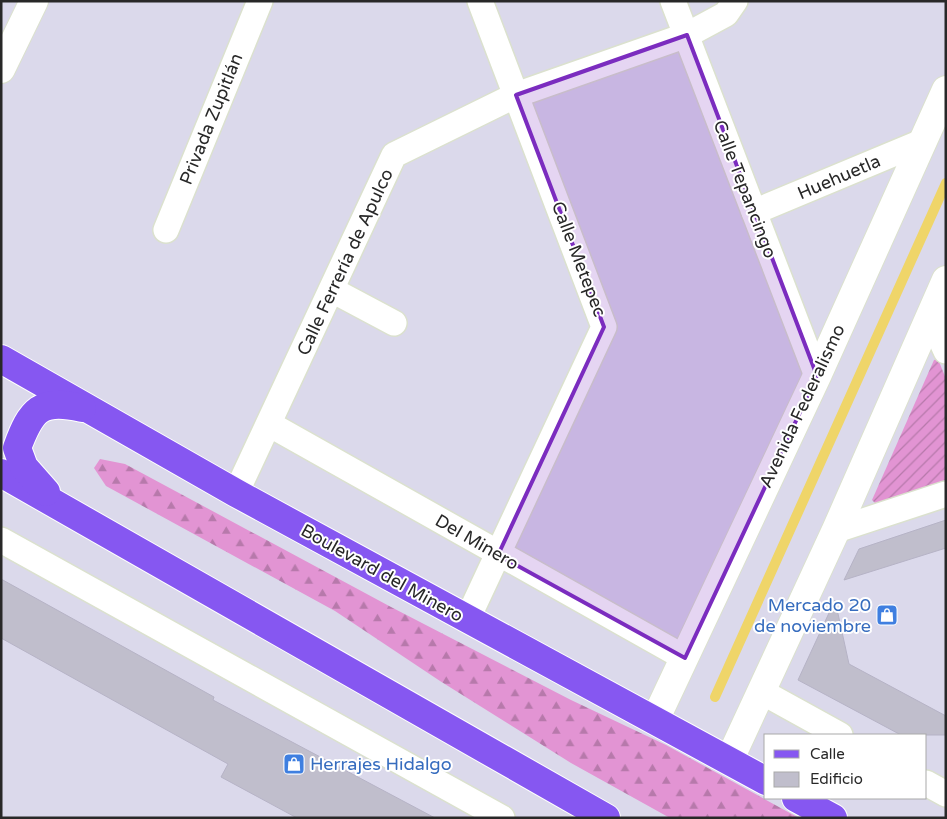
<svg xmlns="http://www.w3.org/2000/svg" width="947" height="819" font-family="'Varela Round',sans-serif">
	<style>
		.forest { fill: url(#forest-firs) }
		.garden { fill: url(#garden-furrows) }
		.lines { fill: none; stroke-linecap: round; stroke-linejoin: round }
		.stream { stroke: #efd569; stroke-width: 10 }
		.building { fill: #c0becc; stroke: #b6b3c6 }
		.minor-casing { stroke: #dbe1ce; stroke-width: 28 }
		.tertiary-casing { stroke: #dbe1ce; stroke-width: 30 }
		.secondary-casing { stroke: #dbe1ce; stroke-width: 30 }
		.primary-casing { stroke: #fff; stroke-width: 30 }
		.minor { stroke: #fff; stroke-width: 25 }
		.tertiary { stroke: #fff; stroke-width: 28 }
		.secondary { stroke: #fff; stroke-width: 28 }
		.primary { stroke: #8657f1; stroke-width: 28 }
		.marked { fill: #7b2cbf; fill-opacity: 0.2; stroke: #7b2cbf; stroke-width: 4; stroke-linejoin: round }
		.labels { text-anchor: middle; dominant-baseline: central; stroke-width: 4; stroke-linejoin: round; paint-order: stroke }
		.street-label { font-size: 18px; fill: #282828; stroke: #fff }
		.shop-label { font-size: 18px; fill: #366cbe; stroke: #fff; text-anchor: end }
	</style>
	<defs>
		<pattern id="forest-firs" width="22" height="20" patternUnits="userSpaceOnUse" patternTransform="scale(1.25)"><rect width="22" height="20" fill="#e294d3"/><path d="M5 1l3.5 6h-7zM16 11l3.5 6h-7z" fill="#b779ab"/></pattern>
		<pattern id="garden-furrows" width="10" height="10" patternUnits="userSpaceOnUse" patternTransform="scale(1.25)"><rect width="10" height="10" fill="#e294d3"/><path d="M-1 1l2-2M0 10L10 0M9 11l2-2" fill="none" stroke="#b779ab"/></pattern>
	</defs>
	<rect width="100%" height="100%" fill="#dbd9eb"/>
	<polygon class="forest" points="100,459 125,464 391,607 571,700 666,745 799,818 670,818 571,763 440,681 335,611 106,486 94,468"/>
	<polygon class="garden" points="938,359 946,379 946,480 876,504 872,500 934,360"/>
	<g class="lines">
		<polyline class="stream" points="715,697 946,183"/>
	</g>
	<g class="building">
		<polygon points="946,520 946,548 844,580 859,549"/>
		<polygon points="1,579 214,697 213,700 435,818 297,818 221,777 228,764 1,638"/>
		<polygon points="835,600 849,664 946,716 946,735 901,735 798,680"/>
	</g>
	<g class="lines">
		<g class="minor-casing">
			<g id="minor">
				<polyline points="673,1 817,376"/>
				<polyline points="754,212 924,141"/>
				<polyline points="166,230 260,1"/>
				<polyline points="332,290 394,323"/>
				<polyline points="930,316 946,351"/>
				<polyline points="269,424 685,658"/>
				<polyline points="236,493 394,155 516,95 687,35 726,14 735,1"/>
				<polyline points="836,530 946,494"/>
				<polyline points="1,540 502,818"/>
				<polyline points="467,620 604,327 480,1"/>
				<polyline points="762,692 840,735"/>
				<polyline points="926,783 946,794"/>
			</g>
		</g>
		<g class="tertiary-casing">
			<polyline id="tertiary" points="1,69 34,1"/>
		</g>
		<g class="secondary-casing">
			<g id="secondary">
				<polyline points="655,720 817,376 946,90"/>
				<polyline points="729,761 836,530 946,280"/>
			</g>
		</g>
		<g class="primary-casing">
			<g id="primary">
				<polyline points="1,359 236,493 766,781"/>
				<polyline points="1,473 606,818"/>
				<path d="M46 492 24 467 17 448C31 410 40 398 82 408"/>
				<polyline points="796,798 833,818"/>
			</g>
		</g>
		<use href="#minor" class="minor"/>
		<use href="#tertiary" class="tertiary"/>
		<use href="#secondary" class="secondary"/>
		<use href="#primary" class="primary"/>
	</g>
	<path class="marked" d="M687 35 817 376 685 658 498 555 604 327 516 95Z"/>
	<defs>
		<g id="shop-square" transform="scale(1.125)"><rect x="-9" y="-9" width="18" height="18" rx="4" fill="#3f7fe0" stroke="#fff"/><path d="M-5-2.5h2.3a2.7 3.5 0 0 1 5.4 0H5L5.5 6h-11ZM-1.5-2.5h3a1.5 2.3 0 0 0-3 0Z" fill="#fff"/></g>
	</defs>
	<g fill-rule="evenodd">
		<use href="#shop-square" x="887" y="615"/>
		<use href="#shop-square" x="294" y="764"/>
	</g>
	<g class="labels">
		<g class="street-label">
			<text transform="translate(211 119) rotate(-68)">Privada Zupitlán</text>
			<text transform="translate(839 177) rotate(-23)">Huehuetla</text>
			<text transform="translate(745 189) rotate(69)">Calle Tepancingo</text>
			<text transform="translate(579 259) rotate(69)">Calle Metepec</text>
			<text transform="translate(345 262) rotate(-65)">Calle Ferrería de Apulco</text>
			<text transform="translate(802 406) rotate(-65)">Avenida Federalismo</text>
			<text transform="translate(477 542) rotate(30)">Del Minero</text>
			<text transform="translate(382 573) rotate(29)">Boulevard del Minero</text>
		</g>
		<g class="shop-label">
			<text x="871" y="605">Mercado 20<tspan x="871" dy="21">de noviembre</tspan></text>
			<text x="310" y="764" text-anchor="start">Herrajes Hidalgo</text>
		</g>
	</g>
	<rect width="947" height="819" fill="none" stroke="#282828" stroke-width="5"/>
	<rect x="764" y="734" width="162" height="65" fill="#ffffff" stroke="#a9a9a9"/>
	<rect x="774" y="750" width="25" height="8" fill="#8657f1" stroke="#a9a9a9"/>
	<text x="810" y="759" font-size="15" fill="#282828">Calle</text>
	<rect x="774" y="772" width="25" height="15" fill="#c0becc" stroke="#a9a9a9"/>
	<text x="810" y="784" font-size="15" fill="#282828">Edificio</text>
</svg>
